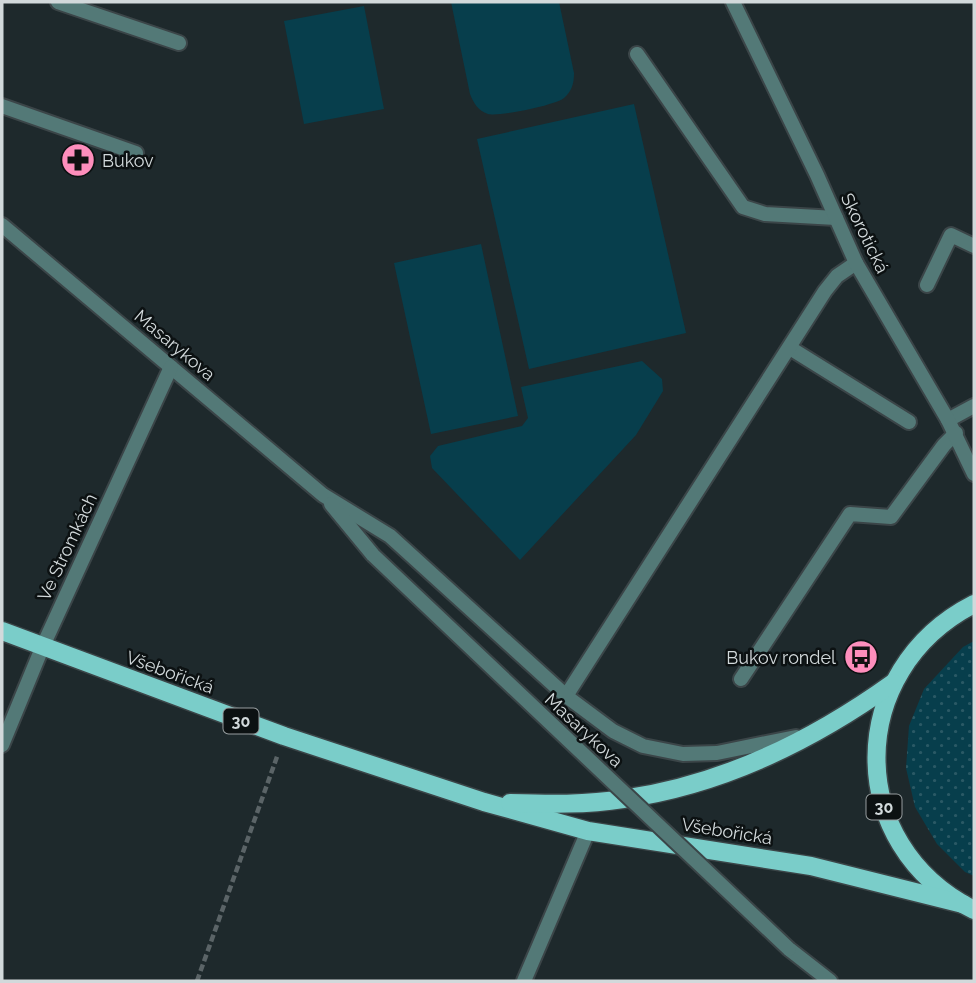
<svg xmlns="http://www.w3.org/2000/svg" width="976" height="983" font-family="Raleway,sans-serif">
	<style>
		.grass { fill: url(#grass-dots) }
		.garden { fill: #073e4c }
		.lines { fill: none; stroke-linecap: round; stroke-linejoin: round }
		.service-casing { stroke: #3b4548; stroke-width: 18 }
		.minor-casing { stroke: #3b4548; stroke-width: 18 }
		.primary-casing { stroke: #3b4548; stroke-width: 21 }
		.path { stroke: #5b6467; stroke-width: 4.5; stroke-dasharray: 7 3.5; stroke-linecap: butt }
		.service { stroke: #537977; stroke-width: 14 }
		.minor { stroke: #537977; stroke-width: 14 }
		.primary { stroke: #7acdc9; stroke-width: 18 }
		.minor-bridge-casing { stroke: #3b4548; stroke-width: 18; stroke-linecap: butt }
		.minor-bridge { stroke: #537977; stroke-width: 14 }
		.labels { text-anchor: middle; dominant-baseline: central; stroke-width: 5; stroke-linejoin: round; paint-order: stroke }
		.shield { fill: #0c1112; stroke: #979d9f; stroke-width: 2 }
		.shield-label { font-size: 16px; font-weight: bold; fill: #d2d9db }
		.poi-label { font-size: 18px; fill: #d2d9db; stroke: #0c1112; text-anchor: start }
		.street-label { font-size: 18px; fill: #d2d9db; stroke: #0c1112 }
	</style>
	<defs>
		<pattern id="grass-dots" width="8" height="8" patternUnits="userSpaceOnUse" patternTransform="scale(1.75)"><rect width="8" height="8" fill="#073e4c"/><path d="M2 2h.1M6 6h.1" fill="none" stroke="#2a5965" stroke-width="1.8" stroke-linecap="round"/></pattern>
	</defs>
	<rect width="100%" height="100%" fill="#1e292c"/>
	<polygon class="grass" points="974,641 974,876 965,872 937,844 915,807 906,768 909,726 924,689 963,647"/>
	<g class="garden">
		<path d="M451 2H559L574 73C574 83 572 91 564 98 556 105 498 117 488 114 478 111 473 102 470 94Z"/>
		<polygon points="364,6 384,109 304,124 284,21"/>
		<polygon points="634,104 686,333 529,369 477,139"/>
		<polygon points="481,244 518,416 431,434 394,263"/>
		<polygon points="642,361 662,379 663,391 636,435 520,560 432,468 430,456 438,446 522,426 528,418 521,387"/>
	</g>
	<g class="lines">
		<g class="service-casing">
			<g id="service">
				<polyline points="637,54 743,207 765,214 836,218"/>
				<polyline points="2,106 136,153"/>
				<polyline points="927,285 951,235 974,246"/>
				<polyline points="790,348 909,422"/>
				<polyline points="948,420 974,406"/>
				<polyline points="741,679 850,514 891,517 944,445 956,433"/>
				<polyline points="566,696 825,291 837,276 856,263"/>
			</g>
		</g>
		<g class="minor-casing">
			<g id="minor">
				<polyline points="58,2 179,43"/>
				<polyline points="733,2 817,175 856,263 948,420 974,474"/>
				<polyline points="2,225 323,495 390,536 566,696 613,731 643,746 683,754 717,753 796,737"/>
				<polyline points="331,504 373,555"/>
				<polyline points="2,745 42,648 171,367"/>
				<polyline points="789,949 830,981"/>
				<polyline points="524,981 588,831"/>
			</g>
		</g>
		<g class="primary-casing">
			<g id="primary">
				<path d="M974 604C845 670 843 845 974 910"/>
				<polyline points="2,631 284,736 484,802 588,831 811,866 963,904"/>
				<path d="M510 803C547 804 587 805 623 799 723 785 812 741 893 683"/>
			</g>
		</g>
		<polyline class="path" points="197,981 278,754"/>
		<use href="#service" class="service"/>
		<use href="#minor" class="minor"/>
		<use href="#primary" class="primary"/>
		<g class="minor-bridge-casing">
			<polyline id="minor-bridge" points="373,555 789,949"/>
		</g>
		<use href="#minor-bridge" class="minor-bridge"/>
	</g>
	<defs>
		<g id="pharmacy-disc" transform="scale(1.75)"><circle r="9.5" fill="#fe8ebc" stroke="#0c1112"/><path d="M-2-6h4v4h4v4h-4v4h-4v-4h-4v-4h4Z" fill="#111"/></g>
		<g id="bus-disc" transform="scale(1.75)"><circle r="9.5" fill="#fe8ebc" stroke="#0c1112"/><path d="M-5-6H5V4H4V6H2V4H-2V6H-4V4H-5ZM-3.5-4V0h7V-4ZM-3.5 1.2v1.5H-2V1.2ZM2 1.2v1.5H3.5V1.2Z" fill="#111"/></g>
	</defs>
	<g fill-rule="evenodd">
		<use href="#pharmacy-disc" x="78" y="160"/>
		<use href="#bus-disc" x="861" y="657"/>
	</g>
	<g class="labels">
		<g class="shield">
			<rect x="223.5" y="708.5" width="35" height="25" rx="5"/>
			<rect x="866.5" y="794.5" width="35" height="25" rx="5"/>
		</g>
		<g class="shield-label">
			<text x="241" y="721">30</text>
			<text x="884" y="807">30</text>
		</g>
		<g class="poi-label">
			<text x="102" y="160">Bukov</text>
			<text x="836" y="657" text-anchor="end">Bukov rondel</text>
		</g>
		<g class="street-label">
			<text transform="translate(865 233) rotate(64)">Skorotická</text>
			<text transform="translate(175 345) rotate(40)">Masarykova</text>
			<text transform="translate(67 547) rotate(-65)">Ve Stromkách</text>
			<text transform="translate(170 672) rotate(20)">Všebořická</text>
			<text transform="translate(584 730) rotate(43)">Masarykova</text>
			<text transform="translate(727 831) rotate(9)">Všebořická</text>
		</g>
	</g>
	<rect width="976" height="983" fill="none" stroke="#d2d9db" stroke-width="7"/>
</svg>
